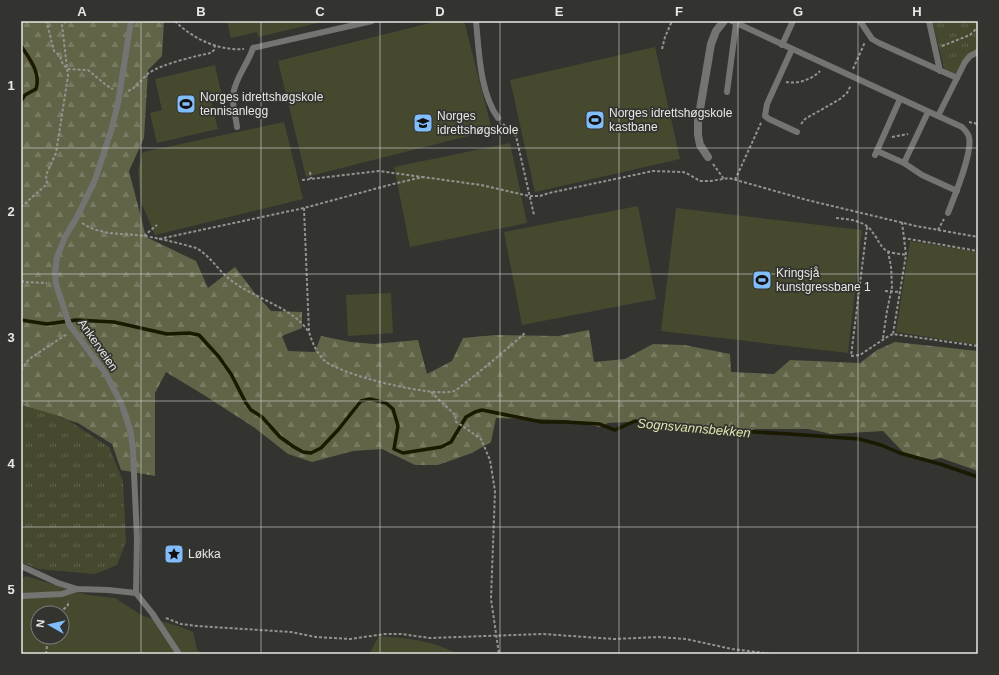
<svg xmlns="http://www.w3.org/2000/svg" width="999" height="675" font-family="Helvetica,sans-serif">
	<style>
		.grass { fill: #47492f; fill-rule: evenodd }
		.forest { fill: url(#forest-firs) }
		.park { fill: url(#park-tufts) }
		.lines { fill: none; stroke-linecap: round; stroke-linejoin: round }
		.stream { stroke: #1a1a01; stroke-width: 3.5 }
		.path { stroke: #939390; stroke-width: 2; stroke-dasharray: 3 2; stroke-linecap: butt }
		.service { stroke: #747473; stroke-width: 6 }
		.minor { stroke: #747473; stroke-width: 8 }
		.grid { fill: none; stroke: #e7e7e5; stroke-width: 1; stroke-opacity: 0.55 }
		.labels { text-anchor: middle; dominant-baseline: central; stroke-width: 3.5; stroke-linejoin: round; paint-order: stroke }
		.poi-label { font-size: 12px; fill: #e7e7e5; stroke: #333330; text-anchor: start }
		.street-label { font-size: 12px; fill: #e7e7e5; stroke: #333330 }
		.water-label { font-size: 13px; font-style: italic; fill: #e3e7ae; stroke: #333330 }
		.neatline { fill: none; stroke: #e7e7e5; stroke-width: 1.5 }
		.grid-label { font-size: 13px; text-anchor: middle; font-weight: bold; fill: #e7e7e5 }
	</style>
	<defs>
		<pattern id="forest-firs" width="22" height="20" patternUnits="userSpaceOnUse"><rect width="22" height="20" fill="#626447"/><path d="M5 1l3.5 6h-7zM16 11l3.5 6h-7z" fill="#787a61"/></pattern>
		<pattern id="park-tufts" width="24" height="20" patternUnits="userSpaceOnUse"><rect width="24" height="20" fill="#47492f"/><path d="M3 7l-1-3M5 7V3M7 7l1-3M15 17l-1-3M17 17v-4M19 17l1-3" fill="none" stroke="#62634d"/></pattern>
	</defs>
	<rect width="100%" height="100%" fill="#333330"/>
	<g class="grass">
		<polygon points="227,21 326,21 258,37 257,32 231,38"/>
		<polygon points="438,21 464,21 492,130 306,177 278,61"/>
		<polygon points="655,47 680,159 535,192 510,80"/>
		<polygon points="215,65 222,96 210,99 218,129 157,143 150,113 162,110 155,79"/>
		<polygon points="284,122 303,199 155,235 141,202 138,170 143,152"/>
		<polygon points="510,143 527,223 410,247 394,167"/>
		<polygon points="638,206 656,299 522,325 504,232"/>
		<polygon points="676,208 862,230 848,353 661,331"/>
		<polygon points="910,241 978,252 978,345 896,332"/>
		<polygon points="391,293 393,333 348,336 346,295"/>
		<path d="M26 576 88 595 115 598 143 616 178 626 193 632 197 650 203 654H21V579ZM38 613H62V637H38Z"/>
		<path d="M379 636C409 639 430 639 457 654H369Z"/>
	</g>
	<polygon class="forest" points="21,21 164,21 162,56 148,70 144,138 129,171 146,237 196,261 208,288 235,267 254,292 271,311 302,312 302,328 282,336 288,351 315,352 321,336 351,342 374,344 418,340 427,374 452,361 463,338 496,335 558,336 589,330 594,362 625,359 653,344 684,345 730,354 731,372 774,374 790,360 860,363 877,350 895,342 978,351 978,471 941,458 925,461 905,454 883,431 832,434 808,429 755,429 734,437 710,431 651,431 645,421 608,423 600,427 566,420 496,418 491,442 472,453 438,465 415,465 382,449 353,451 312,462 288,454 255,428 207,397 166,372 155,393 155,476 121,470 112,444 78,423 21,405"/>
	<g class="park">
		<polygon points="932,21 978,21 978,50 962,62 955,75 945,71"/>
		<polygon points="21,405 63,417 109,447 123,481 126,542 117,565 95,574 38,569 21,562"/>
	</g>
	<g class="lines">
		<g class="stream">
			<path d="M21 46C30 59 41 73 36 89L25 95 21 101"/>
			<polyline points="21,320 47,324 76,320 114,322 167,334 189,333 199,335 219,357 231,374 246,403 251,410 262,417 280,437 294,447 303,452 311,453 321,448 338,430 361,401 370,399 386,403 393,409 398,426 394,449 403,453 441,447 451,442 466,417 475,412 482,410 542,422 566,422 599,424 615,430 635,421 655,424 704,429 790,434 859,439 881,445 900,453 940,464 978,477"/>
		</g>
		<g class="path">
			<polyline points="45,21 47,23 54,51 60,56 63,65 68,69 88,70 106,85 113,89"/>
			<path d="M175 21C193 39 219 51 244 49"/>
			<polyline points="942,46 970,35 978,27"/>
			<polyline points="662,49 665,37 672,21"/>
			<polyline points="853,69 865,42"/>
			<path d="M786 82C798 84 811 80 820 71"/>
			<path d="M128 91C138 87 141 79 149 73 162 64 195 56 211 53L214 50 215 45"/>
			<polyline points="969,122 978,124"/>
			<polyline points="503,124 516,136 534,215"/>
			<polyline points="801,124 805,119 840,99 847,93 851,85"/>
			<polyline points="892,137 908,134"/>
			<polyline points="713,164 724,179"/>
			<polyline points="310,172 311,179"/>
			<polyline points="302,180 379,171 422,177"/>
			<polyline points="735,180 761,123"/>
			<polyline points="21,207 47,184 46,175 56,153 68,76 62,25 66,21"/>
			<path d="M304 208 309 332C312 342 317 354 325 361 341 375 434 398 454 391 459 389 464 383 469 380 488 365 507 349 525 333"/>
			<path d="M836 218C847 219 859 220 868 227 872 230 873 234 876 237 885 254 888 252 906 255"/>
			<polyline points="902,222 906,255 893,334 978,346"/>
			<path d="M82 223C101 236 123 233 145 236 162 239 179 243 196 248 210 255 219 272 232 281 254 298 293 308 308 331"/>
			<polyline points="867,227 851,356 860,355 887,337 893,334"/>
			<polyline points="938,230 944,219"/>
			<polyline points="144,236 157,225"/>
			<polyline points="903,238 978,251"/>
			<polyline points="159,239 304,208 393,184 423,177 481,185 529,196 540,196 549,193 653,171 683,172 688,174 700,181 711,181 729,178 807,200 916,226 978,237"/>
			<polyline points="21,281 25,282 47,283"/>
			<polyline points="885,291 900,292"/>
			<polyline points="883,338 887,311 892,287 891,266 888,252"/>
			<polyline points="21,370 29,359 67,334"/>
			<polyline points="431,392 456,416 455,421 481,439 490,460 495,491 491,599 499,654"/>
			<polyline points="60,613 68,605 68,601"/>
			<polyline points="166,618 181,624 197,626 291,632 316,637 350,639 385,634 401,634 430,638 543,634 614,639 659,637 686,639 732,649 772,654"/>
			<polyline points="46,654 47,646 50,637"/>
		</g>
		<g class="service">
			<polyline points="131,21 118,103 111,131 95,180 76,219 65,237 57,257 55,273 56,284 69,324 106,374 122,405 131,433 133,451 137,538 136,593 152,613 179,654"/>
			<path d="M476 21C479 52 480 93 498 118"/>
			<path d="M732 21 962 127C965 130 968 133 969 137 973 153 954 197 948 213"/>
			<polyline points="860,21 872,39 879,43 957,78"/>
			<polyline points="929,21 940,71"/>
			<polyline points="782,45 793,21"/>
			<polyline points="792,49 767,104 765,116 769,119 797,132"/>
			<polyline points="727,92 736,24"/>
			<polyline points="938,116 965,62 970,56 978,52"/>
			<path d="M237 127C236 117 232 105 233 95 235 78 248 64 253 48L372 21"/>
			<polyline points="877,151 904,163 922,175 957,191"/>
			<polyline points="875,155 900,99"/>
			<polyline points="904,163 928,112"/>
			<polyline points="21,566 58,583 77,589 108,590 136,593"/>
			<polyline points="21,596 62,594 77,589"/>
		</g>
		<polyline class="minor" points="708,157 700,145 698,135 698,121 711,44 716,31 724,21"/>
	</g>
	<path class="grid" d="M141 21V654M261 21V654M380 21V654M500 21V654M619 21V654M738 21V654M858 21V654M21 148H978M21 274H978M21 401H978M21 527H978"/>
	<defs>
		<g id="stadium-square" transform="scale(1)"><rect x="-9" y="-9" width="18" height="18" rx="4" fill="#81bdfa" stroke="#333330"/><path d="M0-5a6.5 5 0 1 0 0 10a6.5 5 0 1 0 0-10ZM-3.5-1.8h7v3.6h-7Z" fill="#111"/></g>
		<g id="university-square" transform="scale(1)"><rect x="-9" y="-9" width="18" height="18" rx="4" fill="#81bdfa" stroke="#333330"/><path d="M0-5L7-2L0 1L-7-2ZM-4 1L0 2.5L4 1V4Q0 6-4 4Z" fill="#111"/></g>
		<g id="sight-square" transform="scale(1)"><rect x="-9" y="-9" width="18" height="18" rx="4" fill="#81bdfa" stroke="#333330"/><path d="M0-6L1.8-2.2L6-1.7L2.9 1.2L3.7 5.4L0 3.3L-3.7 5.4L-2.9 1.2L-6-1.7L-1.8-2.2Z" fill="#111"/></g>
	</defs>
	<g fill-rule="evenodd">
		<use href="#stadium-square" x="186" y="104"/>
		<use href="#stadium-square" x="595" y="120"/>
		<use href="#university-square" x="423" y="123"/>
		<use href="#stadium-square" x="762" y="280"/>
		<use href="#sight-square" x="174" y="554"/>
	</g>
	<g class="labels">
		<g class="poi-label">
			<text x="200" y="97">Norges idrettshøgskole<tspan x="200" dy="14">tennisanlegg</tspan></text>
			<text x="609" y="113">Norges idrettshøgskole<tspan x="609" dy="14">kastbane</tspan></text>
			<text x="437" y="116">Norges<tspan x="437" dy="14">idrettshøgskole</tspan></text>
			<text x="776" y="273">Kringsjå<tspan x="776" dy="14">kunstgressbane 1</tspan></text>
			<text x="188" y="554">Løkka</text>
		</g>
		<g class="street-label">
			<text transform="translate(98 345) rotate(55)">Ankerveien</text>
		</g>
		<g class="water-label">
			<text transform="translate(694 428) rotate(5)">Sognsvannsbekken</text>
		</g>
	</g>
	<rect width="999" height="675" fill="none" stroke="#333330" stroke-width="44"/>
	<g transform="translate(50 625) rotate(278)"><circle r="19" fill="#333330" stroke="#7b7b78"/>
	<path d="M0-3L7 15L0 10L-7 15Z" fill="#81bdfa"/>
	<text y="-6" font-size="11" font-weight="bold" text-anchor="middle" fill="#e7e7e5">N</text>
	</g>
	<rect x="22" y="22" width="955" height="631" class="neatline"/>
	<g class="grid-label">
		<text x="82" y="16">A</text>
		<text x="201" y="16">B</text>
		<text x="320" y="16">C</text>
		<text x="440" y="16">D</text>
		<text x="559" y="16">E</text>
		<text x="679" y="16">F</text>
		<text x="798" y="16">G</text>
		<text x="917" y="16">H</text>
		<text x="11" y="90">1</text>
		<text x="11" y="216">2</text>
		<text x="11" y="342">3</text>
		<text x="11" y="468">4</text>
		<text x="11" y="594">5</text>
	</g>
</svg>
